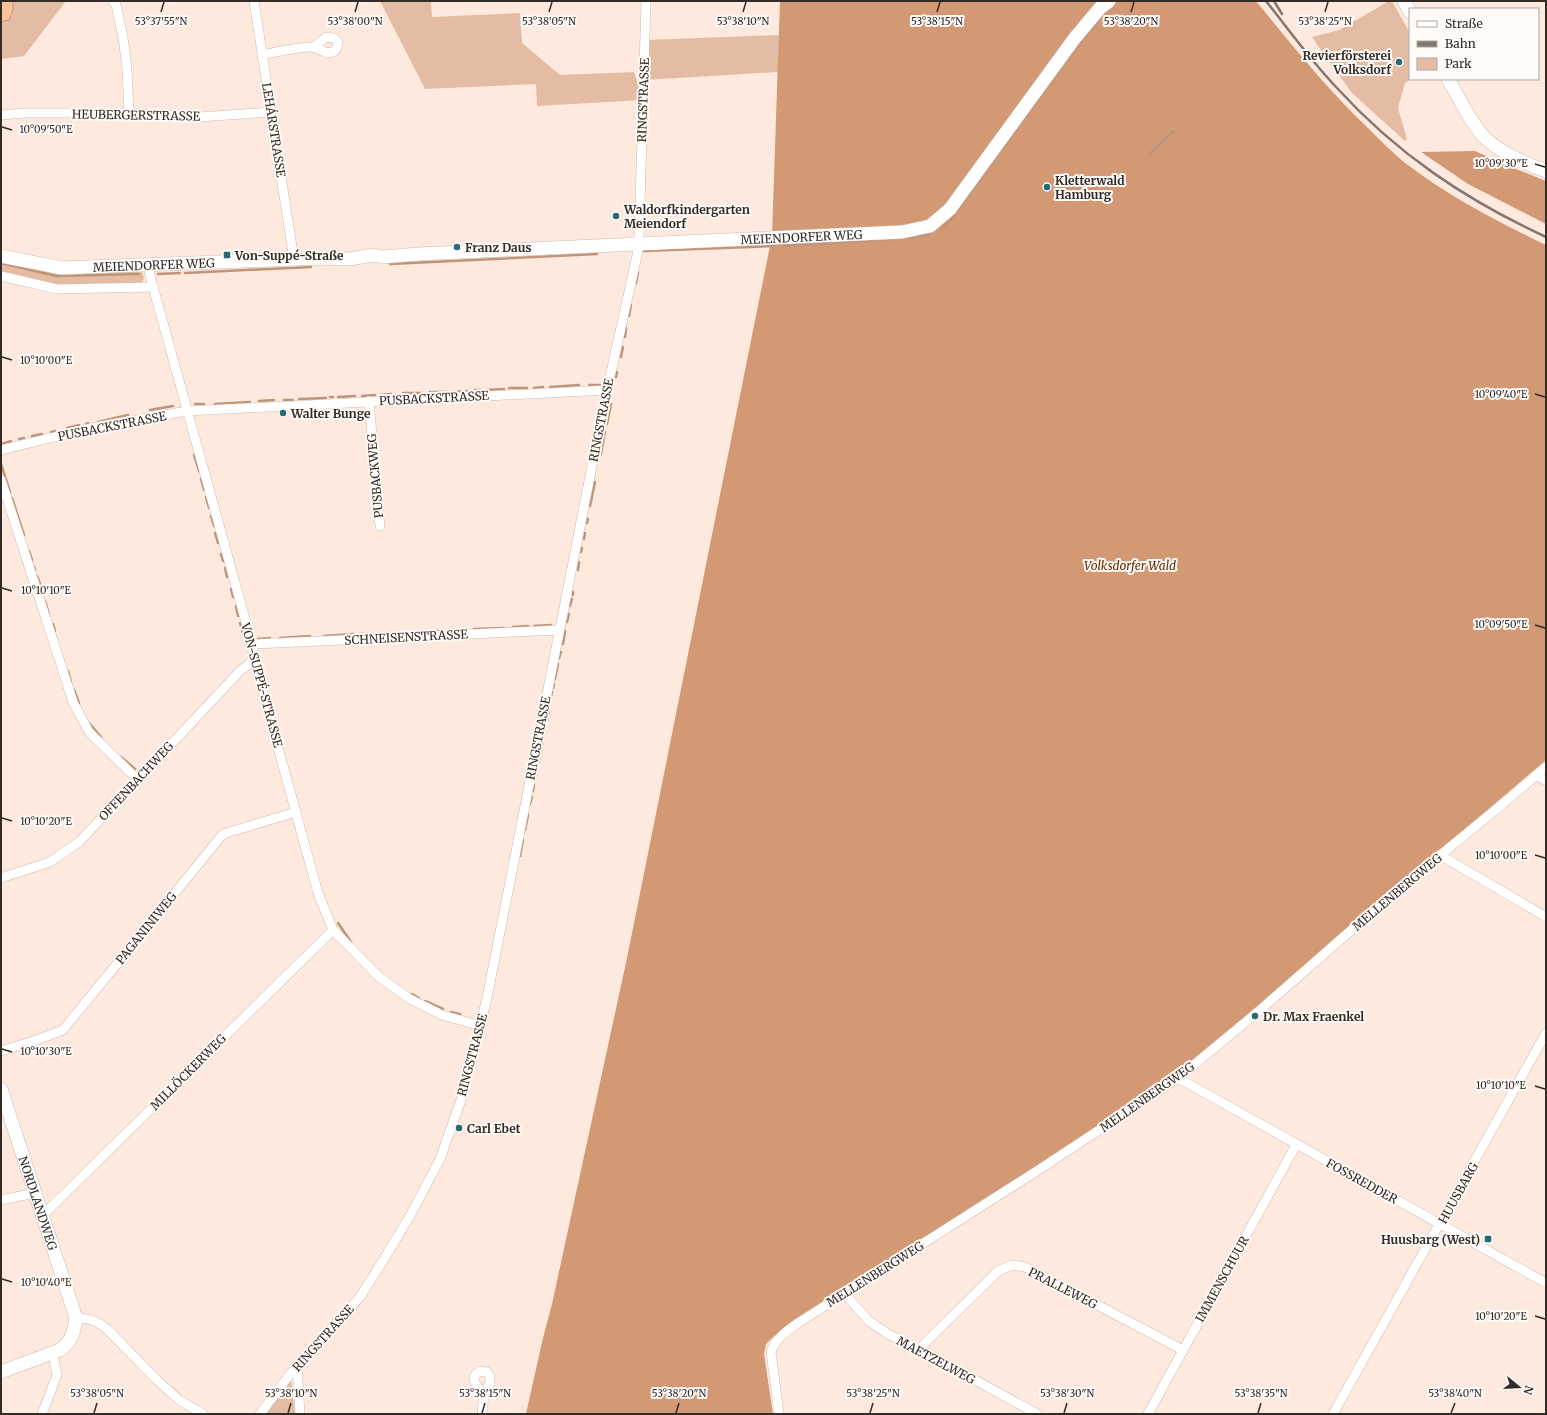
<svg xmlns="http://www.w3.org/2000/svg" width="1547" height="1415" font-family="Merriweather,serif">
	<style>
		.green { fill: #e4bca4 }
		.forest { fill: #d39874 }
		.water { fill: #fdc19b; stroke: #c09478 }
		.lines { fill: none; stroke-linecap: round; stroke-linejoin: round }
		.stream { stroke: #c09478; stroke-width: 2.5 }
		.street-casing { stroke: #cebbb0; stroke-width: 10 }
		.secondary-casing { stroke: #cebbb0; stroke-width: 14 }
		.street { stroke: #fff; stroke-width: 9 }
		.secondary { stroke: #fff; stroke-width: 13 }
		.rail { stroke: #83776f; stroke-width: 2.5 }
		.ticks { fill: none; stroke: #322b26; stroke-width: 1.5 }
		.poi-dot { fill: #236b78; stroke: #fefaf8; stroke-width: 1.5 }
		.labels { text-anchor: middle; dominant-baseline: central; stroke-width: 4; stroke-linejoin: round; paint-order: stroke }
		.poi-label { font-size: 12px; font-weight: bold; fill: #322b26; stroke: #fefaf8; text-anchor: start }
		.street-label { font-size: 12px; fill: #322b26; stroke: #fefaf8 }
		.park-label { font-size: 12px; font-style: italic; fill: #632d00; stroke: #fefaf8 }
		.ticks-label { font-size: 10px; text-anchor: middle; fill: #322b26; stroke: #fefaf8; stroke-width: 4; stroke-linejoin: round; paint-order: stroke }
	</style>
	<rect width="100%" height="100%" fill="#fde9dd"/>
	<g class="green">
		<polygon points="13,1 66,1 24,56 1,59 1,22 4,22 12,15"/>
		<polygon points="380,1 431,1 432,17 520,13 522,43 560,75 634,72 643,100 537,106 536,84 425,89"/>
		<polygon points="1389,1 1392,1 1410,33 1410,79 1411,79 1405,83 1398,108 1407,139 1405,141 1352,93 1318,46 1312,37 1339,30"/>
		<polygon points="779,35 778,72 644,80 646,40"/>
		<polygon points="1,260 53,272 142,272 144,278 141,285 52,284 1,274"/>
		<polygon points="291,1379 295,1414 264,1414"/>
	</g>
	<g class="forest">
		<path d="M780 1H1256C1292 45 1327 89 1369 129 1380 140 1392 152 1404 162 1448 196 1496 221 1546 245V760L1173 1078 795 1321 773 1337 766 1344 764 1354 773 1414H526L543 1338 552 1304 627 958 772 236Z"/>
		<polygon points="1475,151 1499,162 1546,181 1546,224 1468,184 1421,152"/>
	</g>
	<polygon class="water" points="1,1 13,1 13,10 9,20 1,22"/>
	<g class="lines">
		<g class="stream">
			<polyline points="1149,154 1174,131"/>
			<polyline points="942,228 949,222 1078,45 1100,19"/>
			<polyline points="904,238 929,235"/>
			<polyline points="782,246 897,239"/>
			<polyline points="644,251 774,246"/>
			<polyline points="1,263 56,276 139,274"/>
			<polyline points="390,264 597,254"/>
			<polyline points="185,273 311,267"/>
			<polyline points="158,274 180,273"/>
			<polyline points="636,283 638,272"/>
			<polyline points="629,316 631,305"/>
			<polyline points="625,337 626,328"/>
			<polyline points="621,357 623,347"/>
			<polyline points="616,377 617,372"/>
			<polyline points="589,385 600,385"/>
			<polyline points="550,387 579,385"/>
			<polyline points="509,388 527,388"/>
			<polyline points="534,388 543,387"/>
			<polyline points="475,390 481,390"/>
			<polyline points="486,390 504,389"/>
			<polyline points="430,392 447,392"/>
			<polyline points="453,392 467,391"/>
			<polyline points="403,393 422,393"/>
			<polyline points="381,395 391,394"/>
			<polyline points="362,396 375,395"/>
			<polyline points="330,397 333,397"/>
			<polyline points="338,397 355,396"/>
			<polyline points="299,399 326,398"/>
			<polyline points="284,400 293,400"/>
			<polyline points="259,401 274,400"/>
			<polyline points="195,404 204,404"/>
			<polyline points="215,404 250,402"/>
			<polyline points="150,410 173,406"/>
			<polyline points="98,422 128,415"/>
			<polyline points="86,424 88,423"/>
			<polyline points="607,424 611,404"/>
			<polyline points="67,428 79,425"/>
			<polyline points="51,432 56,431"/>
			<polyline points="32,436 42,434"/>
			<polyline points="19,439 24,438"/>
			<polyline points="2,444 11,441"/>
			<polyline points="601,454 605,431"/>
			<polyline points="194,455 199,471"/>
			<polyline points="1,464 10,492"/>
			<polyline points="201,479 204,490"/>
			<polyline points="206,497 209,508"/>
			<polyline points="12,498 24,535"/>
			<polyline points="590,506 595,482"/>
			<polyline points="211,516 214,526"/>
			<polyline points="587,523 588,519"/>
			<polyline points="215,533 218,543"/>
			<polyline points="584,539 585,533"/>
			<polyline points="29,551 32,560"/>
			<polyline points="581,552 582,548"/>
			<polyline points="221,554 223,561"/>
			<polyline points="34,567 35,570"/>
			<polyline points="225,568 227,577"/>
			<polyline points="578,570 579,562"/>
			<polyline points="37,576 40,584"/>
			<polyline points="231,589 233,597"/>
			<polyline points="573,595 573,592"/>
			<polyline points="45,601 49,614"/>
			<polyline points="236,606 238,616"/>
			<polyline points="570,606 572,599"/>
			<polyline points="567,622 569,614"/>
			<polyline points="240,623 243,633"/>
			<polyline points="53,624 55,631"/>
			<polyline points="534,626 551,625"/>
			<polyline points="513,627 528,626"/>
			<polyline points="474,629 504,628"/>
			<polyline points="454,630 468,630"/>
			<polyline points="435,631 443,631"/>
			<polyline points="411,632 419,632"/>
			<polyline points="387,633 403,633"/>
			<polyline points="360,634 375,634"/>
			<polyline points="324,636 354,634"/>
			<polyline points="280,638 310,636"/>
			<polyline points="258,639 270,638"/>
			<polyline points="245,641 247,648"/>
			<polyline points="563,644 565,631"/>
			<polyline points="559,658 561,652"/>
			<polyline points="68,671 71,682"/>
			<polyline points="555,679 558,664"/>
			<polyline points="553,688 554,684"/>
			<polyline points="74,690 79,703"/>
			<polyline points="551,697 552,692"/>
			<polyline points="547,721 549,711"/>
			<polyline points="89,723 101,737"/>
			<polyline points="542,744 545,728"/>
			<polyline points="121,757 135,769"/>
			<polyline points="538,764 541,751"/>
			<polyline points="536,776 537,770"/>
			<polyline points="533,791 534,785"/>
			<polyline points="530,804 532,797"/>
			<polyline points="525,830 528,815"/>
			<polyline points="520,856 523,840"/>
			<polyline points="338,923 351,942"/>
			<polyline points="412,994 419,998"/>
			<polyline points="425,1001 443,1009"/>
			<polyline points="451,1012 460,1014"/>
		</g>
		<g class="street-casing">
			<g id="street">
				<polyline points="113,1 116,5 123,37 127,69 129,113"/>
				<polyline points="254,1 294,260"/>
				<path d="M262 55C278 52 296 47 312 47 319 47 324 55 332 52 337 51 337 47 338 42L334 38 326 37 314 47"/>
				<polyline points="1,115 25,113 129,113 200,117 271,112"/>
				<polyline points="148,266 152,283 252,644 254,660 318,893 333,930 379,977 410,999 442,1015 481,1026"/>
				<polyline points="1,276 57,289 153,287"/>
				<polyline points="369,401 380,526"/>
				<polyline points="1,450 91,428 187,411 607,390"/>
				<polyline points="1,480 73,702 89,732 137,779"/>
				<polyline points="252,644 559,630"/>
				<polyline points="1536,775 1546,781"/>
				<polyline points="1440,855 1546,917"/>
				<polyline points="1,878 50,862 79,842 240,671 254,660"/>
				<polyline points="1,1051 31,1042 63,1030 223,834 296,812"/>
				<polyline points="1178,1078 1546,1283"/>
				<polyline points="1,1200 35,1193"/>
				<polyline points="43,1215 333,930"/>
				<polyline points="845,1294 869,1321 888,1334 919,1349 1037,1414"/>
				<path d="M76 1318C89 1318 97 1321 107 1329L158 1381 179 1400 203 1414"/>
				<polyline points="919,1349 998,1271 1012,1265 1025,1267 1183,1350"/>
				<polyline points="297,1365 300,1414"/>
				<polyline points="42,1414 57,1375 53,1354"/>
				<polyline points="260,1414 297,1365 360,1297 384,1259 411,1214 440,1159 461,1100 476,1044 488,993 607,390 637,256 639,237 646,1"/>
				<path d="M482 1414 484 1394 490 1383V1377L487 1372 480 1371C468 1378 478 1387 484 1394"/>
				<path d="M779 1414 771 1352C775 1339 787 1331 798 1323L1040 1169 1178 1078 1259 1011 1389 897 1499 807 1546 767"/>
				<polyline points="1148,1414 1296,1145"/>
				<polyline points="1333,1414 1546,1033"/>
			</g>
		</g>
		<g class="secondary-casing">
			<g id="secondary">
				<polyline points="1404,1 1410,12"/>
				<path d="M1448 79C1458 96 1472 126 1486 139 1503 154 1525 163 1546 171"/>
				<path id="s1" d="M1 256 62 268 323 258 350 259 373 255 383 257 419 254 902 232 930 226 950 209 1074 39 1100 8 1109 1"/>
				<path id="s2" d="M1 1089 76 1318C74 1332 72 1342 60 1350L1 1372"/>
			</g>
		</g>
		<use href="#street" class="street"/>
		<use href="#secondary" class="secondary"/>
		<g class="rail">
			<path d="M1266 1C1289 30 1311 61 1337 88 1397 154 1466 200 1546 237"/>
			<polyline points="1274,1 1282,14"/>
		</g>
	</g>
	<path class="ticks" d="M161 12 164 2M355 12 358 2M549 12 552 2M743 12 746 2M937 12 940 2M1131 12 1134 2M1325 12 1328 2M2 127 12 130M1535 164 1545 167M2 357 12 360M1535 394 1545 397M2 588 12 591M1535 625 1545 628M2 818 12 821M1535 855 1545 858M2 1049 12 1052M1535 1086 1545 1089M2 1279 12 1282M1535 1316 1545 1319M94 1413 97 1403M288 1413 291 1403M482 1413 485 1403M676 1413 679 1403M870 1413 873 1403M1064 1413 1067 1403M1258 1413 1261 1403M1451 1413 1455 1403"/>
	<g class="poi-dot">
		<circle cx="1399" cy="62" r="4"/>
		<circle cx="1047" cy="187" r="4"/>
		<circle cx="616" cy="216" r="4"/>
		<circle cx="457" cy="247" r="4"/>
		<rect x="223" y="251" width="8" height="8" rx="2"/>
		<circle cx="283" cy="413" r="4"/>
		<circle cx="1255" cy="1016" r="4"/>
		<circle cx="459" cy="1128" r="4"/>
		<rect x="1484" y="1235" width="8" height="8" rx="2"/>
	</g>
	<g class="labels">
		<g class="poi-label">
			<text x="1391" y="55" text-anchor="end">Revierförsterei<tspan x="1391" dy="14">Volksdorf</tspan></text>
			<text x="1055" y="180">Kletterwald<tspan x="1055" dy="14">Hamburg</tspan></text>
			<text x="624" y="209">Waldorfkindergarten<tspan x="624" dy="14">Meiendorf</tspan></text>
			<text x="465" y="247">Franz Daus</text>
			<text x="235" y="255">Von-Suppé-Straße</text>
			<text x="291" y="413">Walter Bunge</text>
			<text x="1263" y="1016">Dr. Max Fraenkel</text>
			<text x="467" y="1128">Carl Ebet</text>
			<text x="1480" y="1239" text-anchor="end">Huusbarg (West)</text>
		</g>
		<g class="street-label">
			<text transform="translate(643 100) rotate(-88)">RINGSTRASSE</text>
			<text transform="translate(136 115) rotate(1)">HEUBERGERSTRASSE</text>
			<text transform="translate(274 130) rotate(81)">LEHÁRSTRASSE</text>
			<text stroke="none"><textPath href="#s1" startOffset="803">MEIENDORFER WEG</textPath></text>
			<text stroke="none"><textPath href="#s1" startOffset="154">MEIENDORFER WEG</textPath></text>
			<text transform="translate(434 398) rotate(-3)">PUSBACKSTRASSE</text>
			<text transform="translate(601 420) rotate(-79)">RINGSTRASSE</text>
			<text transform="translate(112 426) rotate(-11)">PUSBACKSTRASSE</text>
			<text transform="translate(375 476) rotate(-95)">PUSBACKWEG</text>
			<text transform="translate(406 637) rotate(-3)">SCHNEISENSTRASSE</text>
			<text transform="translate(262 685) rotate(75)">VON-SUPPÉ-STRASSE</text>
			<text transform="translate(538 738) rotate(-79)">RINGSTRASSE</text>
			<text transform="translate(136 781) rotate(-47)">OFFENBACHWEG</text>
			<text transform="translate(1397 892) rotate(-40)">MELLENBERGWEG</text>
			<text transform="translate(146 928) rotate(-51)">PAGANINIWEG</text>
			<text transform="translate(472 1055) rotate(-75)">RINGSTRASSE</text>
			<text transform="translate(188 1072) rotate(-45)">MILLÖCKERWEG</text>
			<text transform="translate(1147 1097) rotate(-35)">MELLENBERGWEG</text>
			<text transform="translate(1362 1181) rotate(29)">FOSSREDDER</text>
			<text transform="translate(1458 1193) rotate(-61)">HUUSBARG</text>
			<text stroke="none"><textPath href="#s2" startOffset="120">NORDLANDWEG</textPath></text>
			<text transform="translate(875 1274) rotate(-32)">MELLENBERGWEG</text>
			<text transform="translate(1222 1279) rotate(-61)">IMMENSCHUUR</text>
			<text transform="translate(1063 1288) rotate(27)">PRALLEWEG</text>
			<text transform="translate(323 1338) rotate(-48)">RINGSTRASSE</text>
			<text transform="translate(936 1360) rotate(28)">MAETZELWEG</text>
		</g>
		<g class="park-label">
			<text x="1130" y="565">Volksdorfer Wald</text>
		</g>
	</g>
	<g class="ticks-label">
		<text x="161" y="25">53°37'55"N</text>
		<text x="355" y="25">53°38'00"N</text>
		<text x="549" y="25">53°38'05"N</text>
		<text x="743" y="25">53°38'10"N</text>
		<text x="937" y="25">53°38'15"N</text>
		<text x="1131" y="25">53°38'20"N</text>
		<text x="1325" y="25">53°38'25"N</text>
		<text x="46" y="133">10°09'50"E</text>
		<text x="1501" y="167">10°09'30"E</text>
		<text x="46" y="364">10°10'00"E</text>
		<text x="1501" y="398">10°09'40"E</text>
		<text x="46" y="594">10°10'10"E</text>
		<text x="1501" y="628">10°09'50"E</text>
		<text x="46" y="825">10°10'20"E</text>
		<text x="1501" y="859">10°10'00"E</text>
		<text x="46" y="1055">10°10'30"E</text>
		<text x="1501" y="1089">10°10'10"E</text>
		<text x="46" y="1286">10°10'40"E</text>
		<text x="1501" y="1320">10°10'20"E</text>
		<text x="97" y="1397">53°38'05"N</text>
		<text x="291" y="1397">53°38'10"N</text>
		<text x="485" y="1397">53°38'15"N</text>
		<text x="679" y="1397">53°38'20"N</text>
		<text x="873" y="1397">53°38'25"N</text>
		<text x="1067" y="1397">53°38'30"N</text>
		<text x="1261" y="1397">53°38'35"N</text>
		<text x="1455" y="1397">53°38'40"N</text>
	</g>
	<rect width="1547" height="1415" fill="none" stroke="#322b26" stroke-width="4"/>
	<rect x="1409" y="8" width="130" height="72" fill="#fefaf8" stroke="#aca7a4"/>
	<rect x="1417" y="21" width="20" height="6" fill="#ffffff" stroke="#aca7a4"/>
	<text x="1445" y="28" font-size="12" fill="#322b26">Straße</text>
	<rect x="1417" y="41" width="20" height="6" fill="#83776f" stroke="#aca7a4"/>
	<text x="1445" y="48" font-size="12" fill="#322b26">Bahn</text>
	<rect x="1417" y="58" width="20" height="12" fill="#e4bca4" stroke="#aca7a4"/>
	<text x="1445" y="68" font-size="12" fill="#322b26">Park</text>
	<g transform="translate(1519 1387) rotate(108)" stroke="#fefaf8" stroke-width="3" paint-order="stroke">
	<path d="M0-3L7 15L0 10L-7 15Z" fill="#322b26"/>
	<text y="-6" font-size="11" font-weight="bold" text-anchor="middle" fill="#322b26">N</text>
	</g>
</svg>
